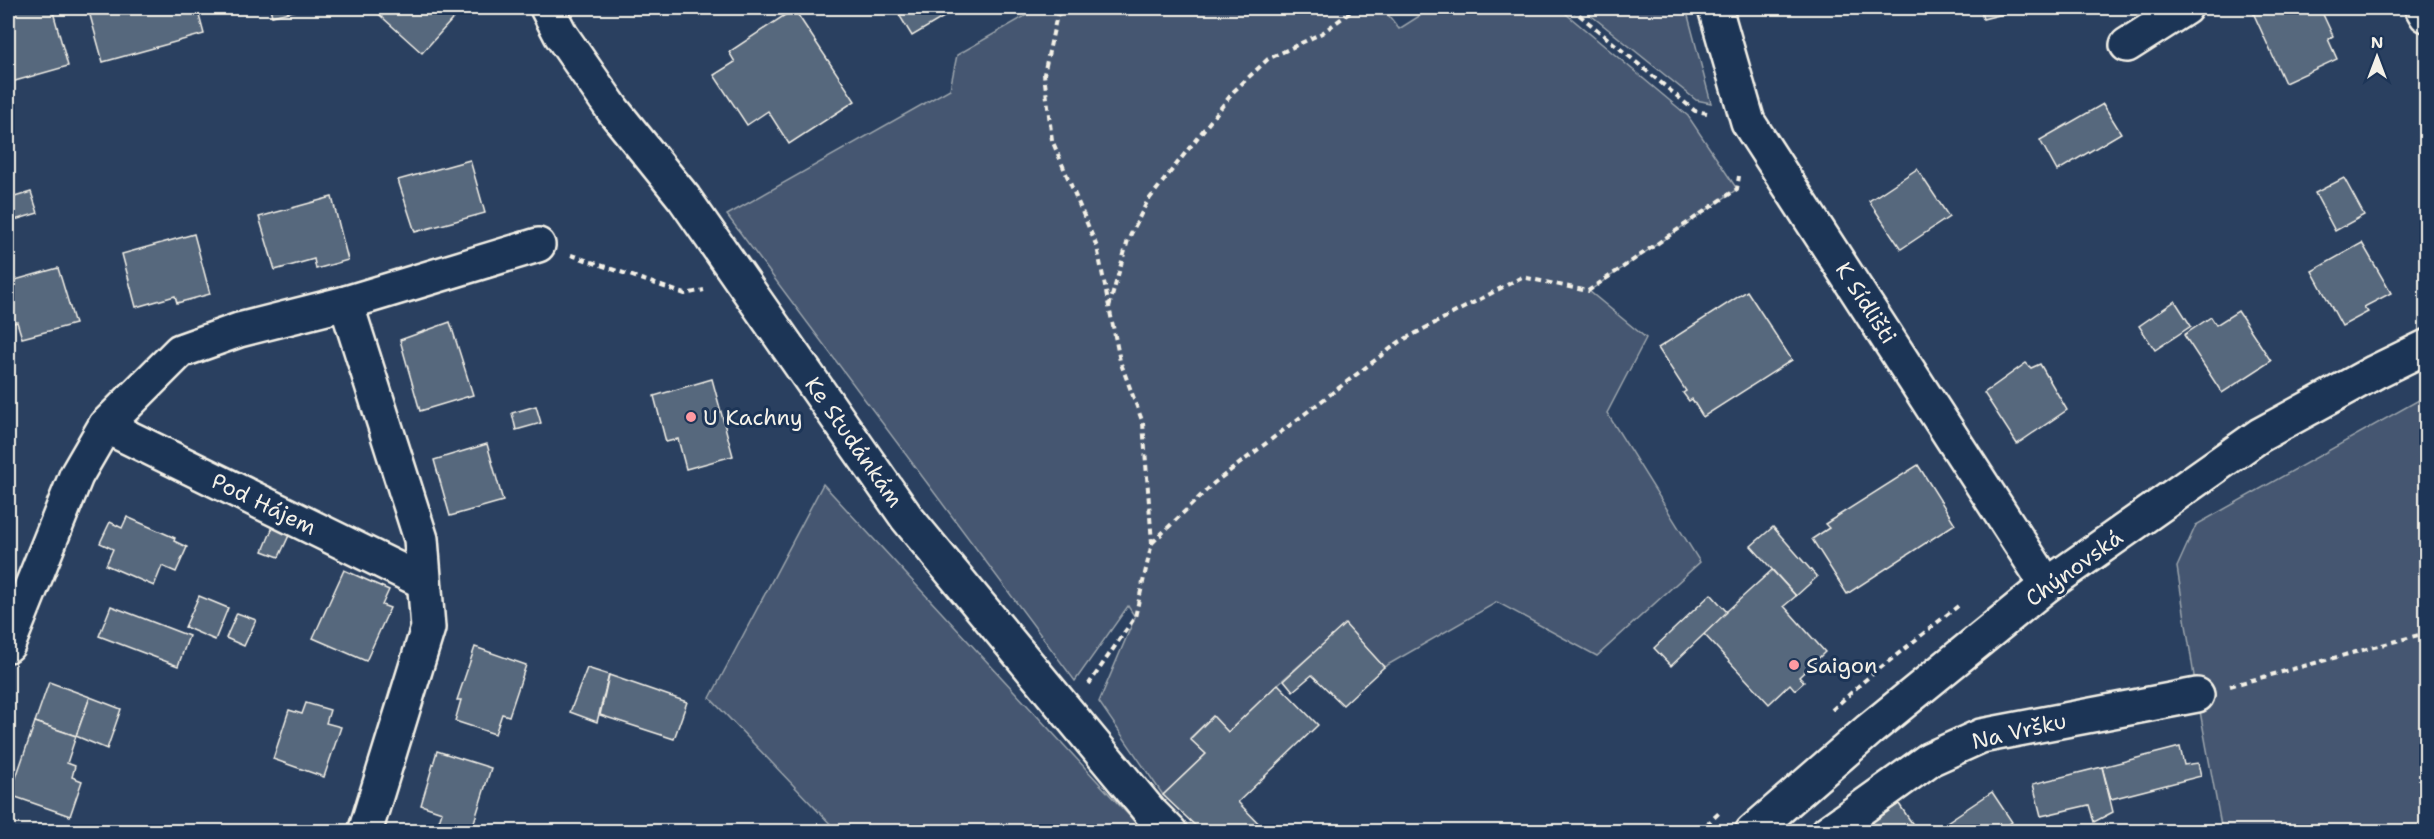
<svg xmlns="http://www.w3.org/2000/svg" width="2434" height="839" font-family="'Shantell Sans',sans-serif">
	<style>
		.green { fill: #445771; stroke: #9ca4ac; stroke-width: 1.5 }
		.building { fill: #56677d; stroke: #f4f1e8; stroke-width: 1.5 }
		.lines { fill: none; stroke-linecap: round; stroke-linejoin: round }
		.minor-casing { stroke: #f4f1e8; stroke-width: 38 }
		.tertiary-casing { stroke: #f4f1e8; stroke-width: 38 }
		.path { stroke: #f4f1e8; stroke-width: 4; stroke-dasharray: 6 4.5; stroke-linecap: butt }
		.minor { stroke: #1d3557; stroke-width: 33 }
		.tertiary { stroke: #1d3557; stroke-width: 33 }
		.poi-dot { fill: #ff9aa2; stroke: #1d3557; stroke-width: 2 }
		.labels { text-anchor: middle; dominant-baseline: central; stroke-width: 6; stroke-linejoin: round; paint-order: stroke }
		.street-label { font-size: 22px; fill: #f4f1e8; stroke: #1d3557 }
		.poi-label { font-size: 22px; fill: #f4f1e8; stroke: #1d3557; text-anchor: start }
	</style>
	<rect width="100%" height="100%" fill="#2a4060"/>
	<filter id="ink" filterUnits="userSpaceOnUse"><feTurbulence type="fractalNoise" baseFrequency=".0167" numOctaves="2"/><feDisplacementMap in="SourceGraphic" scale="12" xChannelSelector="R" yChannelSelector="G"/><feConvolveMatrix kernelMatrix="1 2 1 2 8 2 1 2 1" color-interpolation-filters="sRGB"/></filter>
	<g filter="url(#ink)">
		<g class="green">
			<polygon points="1039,8 1383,8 1399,29 1432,8 1559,8 1688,116 1737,189 1589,291 1646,338 1607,413 1700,562 1597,656 1497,602 1384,667 1345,625 1278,684 1228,732 1213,716 1190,738 1206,754 1163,795 1099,702 1135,617 1128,606 1075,681 727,215 950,89 957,55"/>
			<polygon points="1582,8 1686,8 1711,103 1696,100"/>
			<polygon points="2426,396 2426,831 2222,831 2197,695 2177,567 2196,525"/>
			<polygon points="823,484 1134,821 1145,831 837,831 710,698"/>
		</g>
		<g class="building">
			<polygon points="8,8 52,8 68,66 8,83"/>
			<polygon points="88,8 197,8 204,34 103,62"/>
			<polygon points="270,8 306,8 272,16"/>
			<polygon points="372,8 454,8 459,12 422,53"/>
			<polygon points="895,8 959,8 912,36"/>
			<polygon points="1980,8 2027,8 1983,19"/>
			<polygon points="2251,8 2320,8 2333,36 2328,39 2337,59 2285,83"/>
			<polygon points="794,9 855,101 789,144 768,111 747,125 714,75 735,62 729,52"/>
			<polygon points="2103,104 2121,133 2057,171 2040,140"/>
			<polygon points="470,160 485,213 415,232 398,180"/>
			<polygon points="1917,169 1949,217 1901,249 1869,201"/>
			<polygon points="2344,178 2364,215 2335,231 2315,193"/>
			<polygon points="31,192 38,213 8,222 8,199"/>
			<polygon points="332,197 348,260 316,269 314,259 275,270 259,217"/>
			<polygon points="194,234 210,294 177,303 175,296 136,307 122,254"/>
			<polygon points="2362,243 2391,293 2364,307 2368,312 2342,326 2312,271"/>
			<polygon points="58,268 75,324 22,338 17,322 8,325 8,304 12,303 8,282"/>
			<polygon points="1747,291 1792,360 1703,417 1692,399 1689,401 1683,393 1686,391 1658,348"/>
			<polygon points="2175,301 2191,326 2155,350 2139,326"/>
			<polygon points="2238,311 2271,361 2222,393 2184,335 2211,317 2216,325"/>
			<polygon points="450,322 473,395 420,411 400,340"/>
			<polygon points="2026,363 2031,368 2040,364 2067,410 2017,444 1984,393"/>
			<polygon points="712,379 733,456 686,469 678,439 666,442 654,396"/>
			<polygon points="536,406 541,423 516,430 512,413"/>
			<polygon points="487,444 503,501 450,516 434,460"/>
			<polygon points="1918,465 1955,524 1847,594 1812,539 1829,528 1825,524"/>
			<polygon points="127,517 175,538 174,541 187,547 176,572 162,566 154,586 106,565 113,549 100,543 110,522 122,528"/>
			<polygon points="275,522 291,531 279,557 263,551"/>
			<polygon points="1773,527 1817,577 1796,596 1751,546"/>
			<polygon points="344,570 389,590 382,605 390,608 366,661 313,638"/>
			<polygon points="1772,570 1796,596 1784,606 1825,652 1799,677 1804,682 1795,690 1790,684 1769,704 1703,633"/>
			<polygon points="1711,594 1727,612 1671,666 1654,648"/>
			<polygon points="199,596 228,608 215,640 185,627"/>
			<polygon points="111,606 189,636 178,666 99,636"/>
			<polygon points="237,613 256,620 244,646 226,638"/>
			<polygon points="1345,624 1384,667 1343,705 1312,675 1293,691 1284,680"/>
			<polygon points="475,647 526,665 509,716 502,714 495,734 455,721 461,700 457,700"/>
			<polygon points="587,668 609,675 597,722 570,712"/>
			<polygon points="609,675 687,702 674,739 600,715"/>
			<polygon points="49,682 90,697 76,736 35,722"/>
			<polygon points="1278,684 1318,725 1238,802 1267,832 1202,832 1163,795 1206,754 1190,739 1213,716 1228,732"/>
			<polygon points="90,697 121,709 107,749 76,736"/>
			<polygon points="306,703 330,710 326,723 341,727 324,777 273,759 289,710 302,714"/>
			<polygon points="35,722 76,736 67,763 75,766 72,777 82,781 70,816 10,795"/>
			<polygon points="2180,747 2184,765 2198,763 2201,776 2111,799 2102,767"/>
			<polygon points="437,751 491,768 471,832 453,832 437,827 442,812 421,805"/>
			<polygon points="2102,767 2113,812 2094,822 2089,805 2041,816 2033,784"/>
			<polygon points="1992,792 2012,822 1998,832 1944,832 1941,826"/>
			<polygon points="1899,804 1918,832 1879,832 1872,822"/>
		</g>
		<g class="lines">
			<g class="minor-casing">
				<g id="minor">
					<polyline points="547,8 561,35 613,110 684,198 907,518 1151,813 1170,832"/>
					<polyline points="1715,8 1748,122 2047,585"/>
					<polyline points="2422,8 2426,15"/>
					<polyline points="2127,45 2185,8"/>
					<polyline points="346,303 421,539 428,628 365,832"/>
					<polyline points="105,426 424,582"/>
					<polyline points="8,645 76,476 105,426 180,351 239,330 346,303 538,245"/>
					<polyline points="1828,832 1930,759 1981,736 2197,695"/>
				</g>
			</g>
			<g class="tertiary-casing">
				<polyline id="tertiary" points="1752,832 1869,730 2047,585 2260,435 2375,372 2426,347"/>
			</g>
			<g class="path">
				<polyline points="1071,8 1057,15 1044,74 1052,140 1097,247 1120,361 1143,423 1152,543 1135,617 1089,684"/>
				<polyline points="1571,8 1695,111 1707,113"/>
				<polyline points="571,255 685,294 704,290"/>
				<polyline points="1109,307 1128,240 1147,202 1234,91 1268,59 1322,33 1356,8"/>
				<polyline points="1152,543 1214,483 1399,342 1522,277 1588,291 1737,189 1739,176"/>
				<polyline points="2230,686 2426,633"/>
				<polyline points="1832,710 1864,681 1958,606"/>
				<polyline points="1699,832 1720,812"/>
			</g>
			<use href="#minor" class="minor"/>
			<use href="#tertiary" class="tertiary"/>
		</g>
	</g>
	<g class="poi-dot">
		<circle cx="691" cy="417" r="6"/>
		<circle cx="1794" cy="665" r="6"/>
	</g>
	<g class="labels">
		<g class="street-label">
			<text transform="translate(1866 303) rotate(57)">K Sídlišti</text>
			<text transform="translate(854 442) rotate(55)">Ke Studánkám</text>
			<text transform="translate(264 504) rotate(26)">Pod Hájem</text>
			<text transform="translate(2074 568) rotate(-36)">Chýnovská</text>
			<text transform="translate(2019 731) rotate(-13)">Na Vršku</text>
		</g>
		<g class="poi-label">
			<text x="703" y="417">U Kachny</text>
			<text x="1806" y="665">Saigon</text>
		</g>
	</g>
	<rect width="2434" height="839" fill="none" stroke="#1d3557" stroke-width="30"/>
	<rect x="15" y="15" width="2404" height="809" fill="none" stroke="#f4f1e8" stroke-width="2" filter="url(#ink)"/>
	<g transform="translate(2377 57)" stroke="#1d3557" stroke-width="4.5" paint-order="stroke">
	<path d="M0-4.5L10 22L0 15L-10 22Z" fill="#f4f1e8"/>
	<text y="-9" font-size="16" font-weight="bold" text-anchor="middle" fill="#f4f1e8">N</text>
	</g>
</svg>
